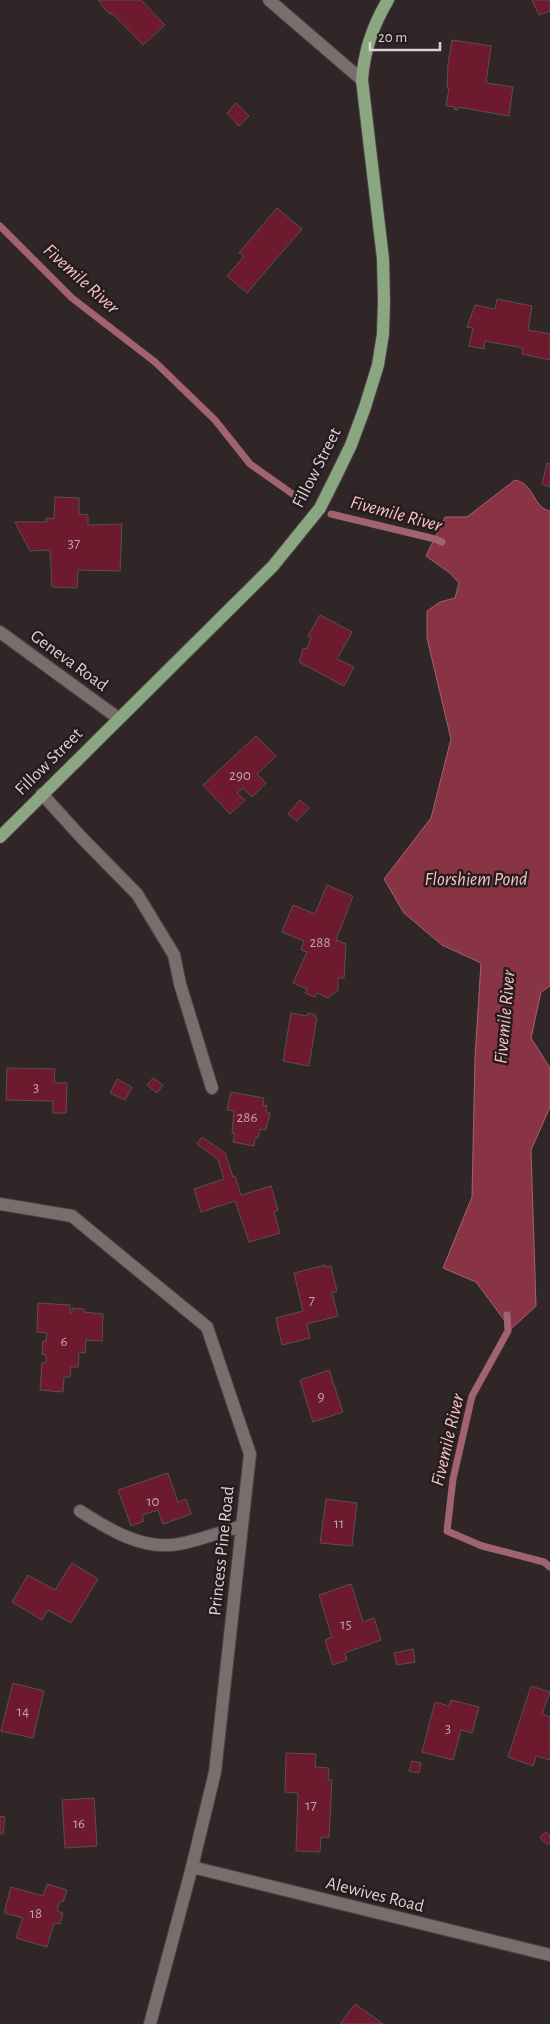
<svg xmlns="http://www.w3.org/2000/svg" width="550" height="2024" font-family="'Alegreya Sans',sans-serif">
	<style>
		.water { fill: #893445; stroke: #a16370 }
		.lines { fill: none; stroke-linecap: round; stroke-linejoin: round }
		.stream { stroke: #a16370; stroke-width: 7 }
		.building { fill: #6d192e; stroke: #5b4f50 }
		.minor-casing { stroke: #4a4243; stroke-width: 14 }
		.major-casing { stroke: #4a4243; stroke-width: 14 }
		.minor { stroke: #7a6d6e; stroke-width: 12 }
		.major { stroke: #8ba781; stroke-width: 12 }
		.labels { text-anchor: middle; dominant-baseline: central; stroke-width: 5; stroke-linejoin: round; paint-order: stroke }
		.number-label { font-size: 15px; fill: #bea4aa }
		.street-label { font-size: 18px; fill: #d9d2d3; stroke: #261c1d }
		.water-label { font-size: 19px; font-style: italic; fill: #f7c3c9; stroke: #261c1d }
	</style>
	<rect width="100%" height="100%" fill="#302627"/>
	<path class="water" d="M515 480C535 484 532 507 550 511V986L541 992 531 1038 550 1068V1107L531 1150 536 1306 511 1329 476 1282 443 1268 472 1197 475 1058 481 963 442 945 404 913 384 879 431 818 451 739 427 638V611L440 602 455 598 459 583 450 573 426 556 445 517H467Z"/>
	<g class="lines">
		<g class="stream">
			<polyline points="0,226 72,298 155,362 215,420 250,464 294,495"/>
			<polyline points="331,514 435,539 442,542"/>
			<polyline points="507,1315 508,1331 472,1396 453,1479 447,1531 482,1546 544,1562 550,1567"/>
		</g>
	</g>
	<g class="building">
		<polygon points="99,0 141,0 165,25 143,45 113,14 110,14 102,6"/>
		<polygon points="532,0 550,0 550,11 539,15"/>
		<polygon points="452,40 491,46 486,83 513,87 509,116 458,107 458,110 454,109 455,107 446,106 449,88 447,88 448,64"/>
		<polygon points="236,103 249,116 239,126 227,113"/>
		<polygon points="277,208 302,229 247,293 227,276 244,256 239,253"/>
		<polygon points="497,299 532,306 528,330 550,334 550,360 522,354 523,348 485,341 484,349 469,346 473,328 467,327 475,305 495,309"/>
		<polygon points="547,463 550,464 550,487 542,484"/>
		<polygon points="55,497 79,498 79,514 88,515 88,525 122,524 120,571 78,570 77,588 52,587 50,550 30,551 15,522 47,522 46,518 54,519"/>
		<polygon points="320,615 352,632 337,659 354,667 344,686 299,662 303,649 307,648 311,638 308,636"/>
		<polygon points="256,736 276,756 257,774 266,783 252,797 243,788 237,793 245,800 230,814 203,785"/>
		<polygon points="300,800 309,808 297,821 288,814"/>
		<polygon points="327,885 353,896 336,940 346,944 344,978 338,978 338,990 328,998 317,993 315,997 305,993 307,989 293,983 307,952 301,950 304,941 282,932 293,905 315,914"/>
		<polygon points="291,1013 307,1016 308,1013 315,1015 315,1018 317,1018 309,1066 283,1061"/>
		<polygon points="7,1068 55,1069 54,1083 67,1083 66,1113 53,1113 53,1101 6,1100"/>
		<polygon points="153,1078 163,1085 157,1093 147,1085"/>
		<polygon points="117,1079 132,1087 125,1100 110,1093"/>
		<polygon points="231,1092 264,1098 263,1105 267,1106 266,1112 270,1113 266,1130 260,1129 258,1138 255,1138 254,1146 233,1142 235,1134 232,1133 234,1111 227,1110"/>
		<polygon points="202,1137 225,1153 233,1177 235,1176 241,1195 271,1186 278,1210 274,1212 280,1233 249,1242 235,1201 201,1212 194,1189 224,1179 218,1159 197,1144"/>
		<polygon points="325,1265 325,1267 331,1266 337,1291 332,1293 338,1316 307,1324 310,1338 282,1345 276,1318 303,1311 294,1273"/>
		<polygon points="38,1303 70,1305 70,1313 72,1313 72,1308 84,1309 84,1312 103,1314 102,1341 86,1340 85,1353 79,1352 78,1367 71,1367 70,1377 64,1377 63,1392 40,1390 42,1363 46,1363 46,1355 42,1354 43,1341 46,1341 47,1333 37,1332"/>
		<polygon points="329,1370 343,1412 313,1422 300,1380"/>
		<polygon points="168,1473 178,1502 186,1499 191,1514 163,1524 158,1510 142,1515 144,1521 131,1526 118,1490"/>
		<polygon points="326,1499 357,1503 352,1546 320,1543"/>
		<polygon points="72,1563 98,1579 71,1623 48,1610 42,1620 12,1602 28,1575 55,1590"/>
		<polygon points="351,1584 363,1622 374,1618 381,1640 345,1653 347,1660 333,1665 325,1640 332,1637 319,1595"/>
		<polygon points="413,1649 415,1662 397,1665 394,1653"/>
		<polygon points="13,1683 44,1691 33,1738 1,1731"/>
		<polygon points="531,1686 550,1692 542,1714 550,1717 550,1760 536,1756 533,1766 508,1757"/>
		<polygon points="451,1700 479,1707 472,1733 461,1730 453,1760 422,1752 435,1702 449,1706"/>
		<polygon points="286,1753 316,1754 315,1767 329,1768 328,1780 332,1780 329,1838 321,1837 320,1852 296,1851 298,1793 285,1792"/>
		<polygon points="412,1761 421,1763 419,1773 409,1771"/>
		<polygon points="94,1798 97,1846 65,1848 62,1800"/>
		<polygon points="0,1816 5,1817 3,1834 0,1834"/>
		<polygon points="546,1832 550,1836 550,1843 547,1845 540,1837"/>
		<polygon points="47,1884 67,1890 63,1902 60,1901 57,1911 63,1913 60,1924 54,1923 47,1947 16,1938 23,1918 4,1913 11,1887 43,1896"/>
		<polygon points="355,2004 375,2018 383,2024 340,2024"/>
	</g>
	<g class="lines">
		<g class="minor-casing">
			<g id="minor">
				<polyline points="269,0 362,80"/>
				<polyline points="0,632 118,718"/>
				<polyline points="42,794 81,837 137,894 174,955 180,984 212,1088"/>
				<polyline points="0,1204 72,1216 207,1327 250,1454 215,1772 192,1867 150,2024"/>
				<path d="M80 1511C108 1529 143 1551 179 1544 200 1540 221 1532 242 1526"/>
				<polyline points="192,1867 550,1955"/>
			</g>
		</g>
		<g class="major-casing">
			<path id="major" d="M0 837 273 566 320 508 337 474 351 445 365 407 378 365 383 334 384 301 383 259 362 80C364 51 373 25 388 0"/>
		</g>
		<use href="#minor" class="minor"/>
		<use href="#major" class="major"/>
	</g>
	<g class="labels">
		<g class="number-label">
			<text x="74" y="543">37</text>
			<text x="240" y="775">290</text>
			<text x="320" y="942">288</text>
			<text x="36" y="1087">3</text>
			<text x="247" y="1117">286</text>
			<text x="312" y="1300">7</text>
			<text x="64" y="1341">6</text>
			<text x="321" y="1396">9</text>
			<text x="153" y="1501">10</text>
			<text x="339" y="1523">11</text>
			<text x="346" y="1624">15</text>
			<text x="23" y="1711">14</text>
			<text x="448" y="1728">3</text>
			<text x="311" y="1805">17</text>
			<text x="79" y="1823">16</text>
			<text x="36" y="1913">18</text>
		</g>
		<g class="street-label">
			<text transform="translate(317 468) rotate(-63)">Fillow Street</text>
			<text transform="translate(69 661) rotate(36)">Geneva Road</text>
			<text transform="translate(49 762) rotate(-45)">Fillow Street</text>
			<text transform="translate(222 1551) rotate(-84)">Princess Pine Road</text>
			<text transform="translate(375 1895) rotate(14)">Alewives Road</text>
		</g>
		<g class="water-label">
			<text transform="translate(81 279) rotate(42)">Fivemile River</text>
			<text transform="translate(396 514) rotate(15)">Fivemile River</text>
			<text x="476" y="879">Florshiem Pond</text>
			<text transform="translate(505 1017) rotate(-85)">Fivemile River</text>
			<text transform="translate(448 1440) rotate(-77)">Fivemile River</text>
		</g>
	</g>
	<path d="M370 42v8h70v-8" fill="none" stroke="#d9d2d3" stroke-width="2.5"/>
	<text x="378" y="42" font-size="15" fill="#d9d2d3" stroke="#261c1d" stroke-width="4" paint-order="stroke">20 m</text>
</svg>
